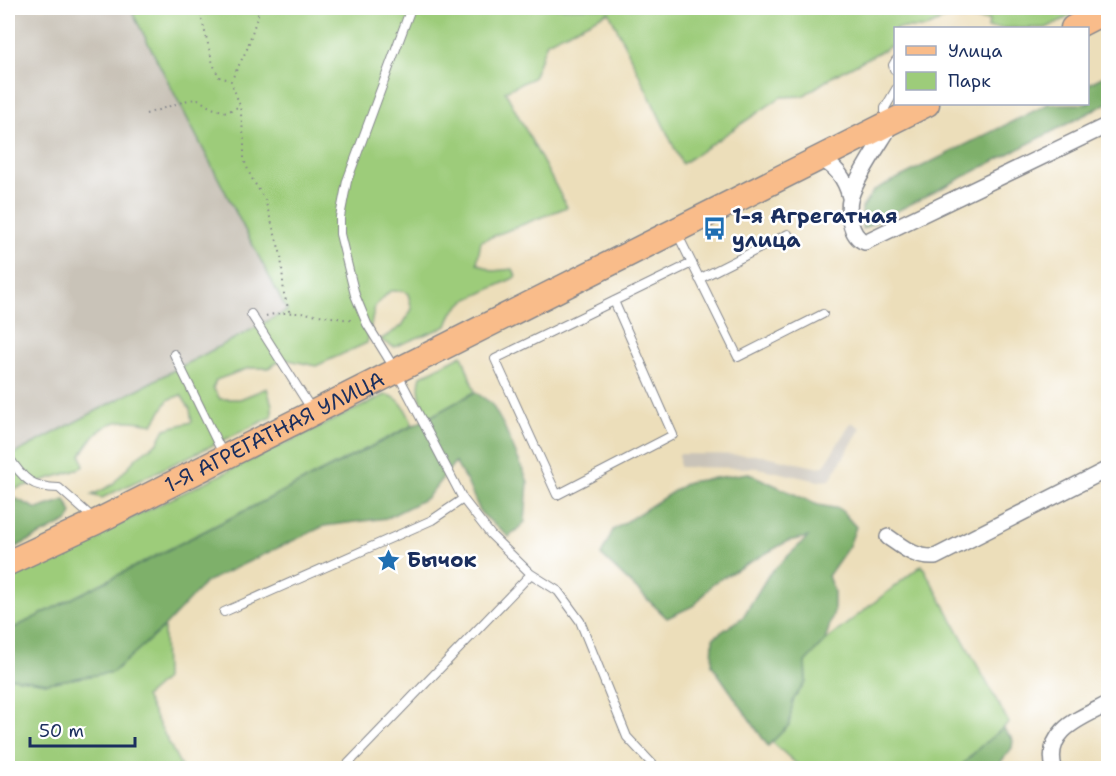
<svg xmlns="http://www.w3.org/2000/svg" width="1116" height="776" viewBox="0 0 1116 776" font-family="'Shantell Sans',sans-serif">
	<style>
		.industrial { fill: #c9c3b8 }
		.green { fill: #9dcc7a; stroke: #5c7e6c; stroke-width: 1.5 }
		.forest { fill: #7eb06a; stroke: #4c7064; stroke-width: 1.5 }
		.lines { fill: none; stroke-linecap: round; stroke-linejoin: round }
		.lane-casing { stroke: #84868c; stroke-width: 10 }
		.street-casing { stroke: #84868c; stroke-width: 18 }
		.primary-casing { stroke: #84868c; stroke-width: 27 }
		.path { stroke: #84868c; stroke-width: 2; stroke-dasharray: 1.5 4.5; stroke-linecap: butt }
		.lane { stroke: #fff; stroke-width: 8 }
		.street { stroke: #fff; stroke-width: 15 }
		.primary { stroke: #f9bc8a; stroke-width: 24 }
		.labels { text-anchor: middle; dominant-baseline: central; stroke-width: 5; stroke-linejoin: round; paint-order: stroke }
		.poi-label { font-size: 21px; font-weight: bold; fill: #1b2f5e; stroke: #fff; text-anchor: start }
		.street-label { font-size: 21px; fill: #1b2f5e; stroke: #fff }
	</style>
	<rect width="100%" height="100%" fill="#fff"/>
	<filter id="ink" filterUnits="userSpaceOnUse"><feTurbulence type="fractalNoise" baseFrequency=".0167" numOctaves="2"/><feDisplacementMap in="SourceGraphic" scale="12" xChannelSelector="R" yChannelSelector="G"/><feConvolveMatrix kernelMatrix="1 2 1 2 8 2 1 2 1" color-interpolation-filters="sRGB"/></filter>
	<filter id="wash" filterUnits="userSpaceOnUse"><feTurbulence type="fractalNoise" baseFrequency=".008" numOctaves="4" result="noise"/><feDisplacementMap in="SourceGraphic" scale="24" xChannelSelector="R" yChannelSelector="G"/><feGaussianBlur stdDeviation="1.35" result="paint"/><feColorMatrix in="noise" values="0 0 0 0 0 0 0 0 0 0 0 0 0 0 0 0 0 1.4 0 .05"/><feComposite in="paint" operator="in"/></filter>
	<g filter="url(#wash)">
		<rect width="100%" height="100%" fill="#ecdeba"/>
		<path class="industrial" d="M8 8H130L287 311 8 457Z
			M851 422 861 428 830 480 818 481 758 468 679 467V454L761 455 815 467 824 466Z"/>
		<path class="green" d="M130 8H875L877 11 884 8H1087L1046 28H988L989 20 946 18 925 28H896L895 44 835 75 803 96 781 97 682 164 609 12 547 42 533 78 505 91 567 207 481 241 477 263 493 271 513 269 516 277 464 301 452 313 447 326 394 347 380 340 402 326 412 309 408 294 404 291H390L375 306 367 343 316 366 284 359 268 368H249L216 380 213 388 220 399H240L267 388 272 405V417L102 498 92 495 112 485 137 457 158 442 165 429 192 422 190 409 181 395 168 400 153 424C114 417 102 421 81 455L84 466 74 471 8 491V457L287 311Z
			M462 355 475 392 428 418C422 405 416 390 421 376Z
			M385 395C402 396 407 413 413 425L8 631V578Z
			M922 565 1009 723 980 747 959 768H801L772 742 789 725 793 700 806 682 805 662 825 641Z
			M164 627 165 679 145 697 182 768H8V736L13 732 8 722V677L47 683 113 672Z"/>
		<path class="forest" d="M1108 74V103L862 229V208L874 190 1048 104H1088V84Z
			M475 392 491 403 504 426 528 482 525 522 509 537 481 513 467 482 455 462 427 498 387 518 324 526 206 582 164 627 113 672 47 683 8 677V631L428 418Z
			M748 473 818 505 840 509 856 527 849 546 828 576 834 592V611L825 641 805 662 806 682 793 700 789 725 768 746 712 665 713 638 743 617 769 574 808 537 788 541 713 583 695 605 667 618 601 555 613 530 688 482Z
			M8 495 37 509 65 500 72 513 68 521 8 551Z
			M1003 728 1013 740 1012 748 996 768H959L980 747Z"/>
	</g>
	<g filter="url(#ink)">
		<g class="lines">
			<defs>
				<path id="lane" d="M411 8 347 181 340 217V234L355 295 367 324 396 371 463 499 491 535 531 574 558 591 580 621 627 737 656 768
					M894 69 893 65 896 60
					M885 121V108L896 89
					M677 233 738 357 823 314
					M699 279 788 234
					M614 301 673 435 557 495 495 359 692 263
					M251 314 312 410
					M174 354 224 456
					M8 456C23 479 32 488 59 488L93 518
					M224 612 432 520 463 499
					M344 768 531 574"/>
				<path id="street" d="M885 125 886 133C876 149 856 179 851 196 847 210 849 236 865 242L1108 125
					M818 158C836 166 845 178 850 197
					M888 537C904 548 915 558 935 557L1108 469
					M1054 768C1044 730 1081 718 1108 704"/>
				<g id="primary">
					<path d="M1073 28 1108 10"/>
					<path id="s1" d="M8 563 96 522 927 104"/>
				</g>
			</defs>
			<use href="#lane" class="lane-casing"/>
			<use href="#street" class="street-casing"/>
			<use href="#primary" class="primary-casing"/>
			<path class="path" d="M199 8 213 64 219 77 230 80
				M260 8 247 49 231 81 240 106 244 140V160L251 177 265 200 281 255 284 294 290 314
				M146 114 188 100 198 99 211 108 227 112 240 106
				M266 316C290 308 331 317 355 321"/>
			<use href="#lane" class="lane"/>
			<use href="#street" class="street"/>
			<use href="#primary" class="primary"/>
		</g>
	</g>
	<defs>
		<symbol id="bus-bare" viewBox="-9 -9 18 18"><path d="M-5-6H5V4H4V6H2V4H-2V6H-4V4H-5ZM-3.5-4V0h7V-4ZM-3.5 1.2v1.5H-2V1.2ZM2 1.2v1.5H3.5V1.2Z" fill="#1f6fb2" stroke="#fff" stroke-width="2.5" paint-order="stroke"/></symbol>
		<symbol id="sight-bare" viewBox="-9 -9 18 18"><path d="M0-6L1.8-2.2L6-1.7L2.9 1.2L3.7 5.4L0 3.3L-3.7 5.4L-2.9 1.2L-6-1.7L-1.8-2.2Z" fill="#1f6fb2" stroke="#fff" stroke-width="2.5" paint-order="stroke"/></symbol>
	</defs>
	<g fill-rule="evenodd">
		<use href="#bus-bare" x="698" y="212" width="33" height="33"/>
		<use href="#sight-bare" x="372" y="544" width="33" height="33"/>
	</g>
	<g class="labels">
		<g class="poi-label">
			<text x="732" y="216">1-я Агрегатная<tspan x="732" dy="24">улица</tspan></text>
			<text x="407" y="560">Бычок</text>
		</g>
		<g class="street-label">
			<text stroke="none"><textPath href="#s1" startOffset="297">1-Я АГРЕГАТНАЯ УЛИЦА</textPath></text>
		</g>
	</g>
	<rect width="1116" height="776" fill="none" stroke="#fff" stroke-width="30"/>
	<rect x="894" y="27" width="195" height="78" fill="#ffffff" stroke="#a4acbf" stroke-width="1.5"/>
	<rect x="906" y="46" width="30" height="9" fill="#f9bc8a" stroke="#a4acbf" stroke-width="1.5"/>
	<text x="948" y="57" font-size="18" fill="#1b2f5e">Улица</text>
	<rect x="906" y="72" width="30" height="18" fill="#9dcc7a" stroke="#a4acbf" stroke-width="1.5"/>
	<text x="948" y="87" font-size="18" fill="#1b2f5e">Парк</text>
	<path d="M30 737v9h105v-9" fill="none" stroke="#1b2f5e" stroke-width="3"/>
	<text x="39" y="737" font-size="18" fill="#1b2f5e" stroke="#ffffff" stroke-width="4.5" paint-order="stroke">50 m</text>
</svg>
